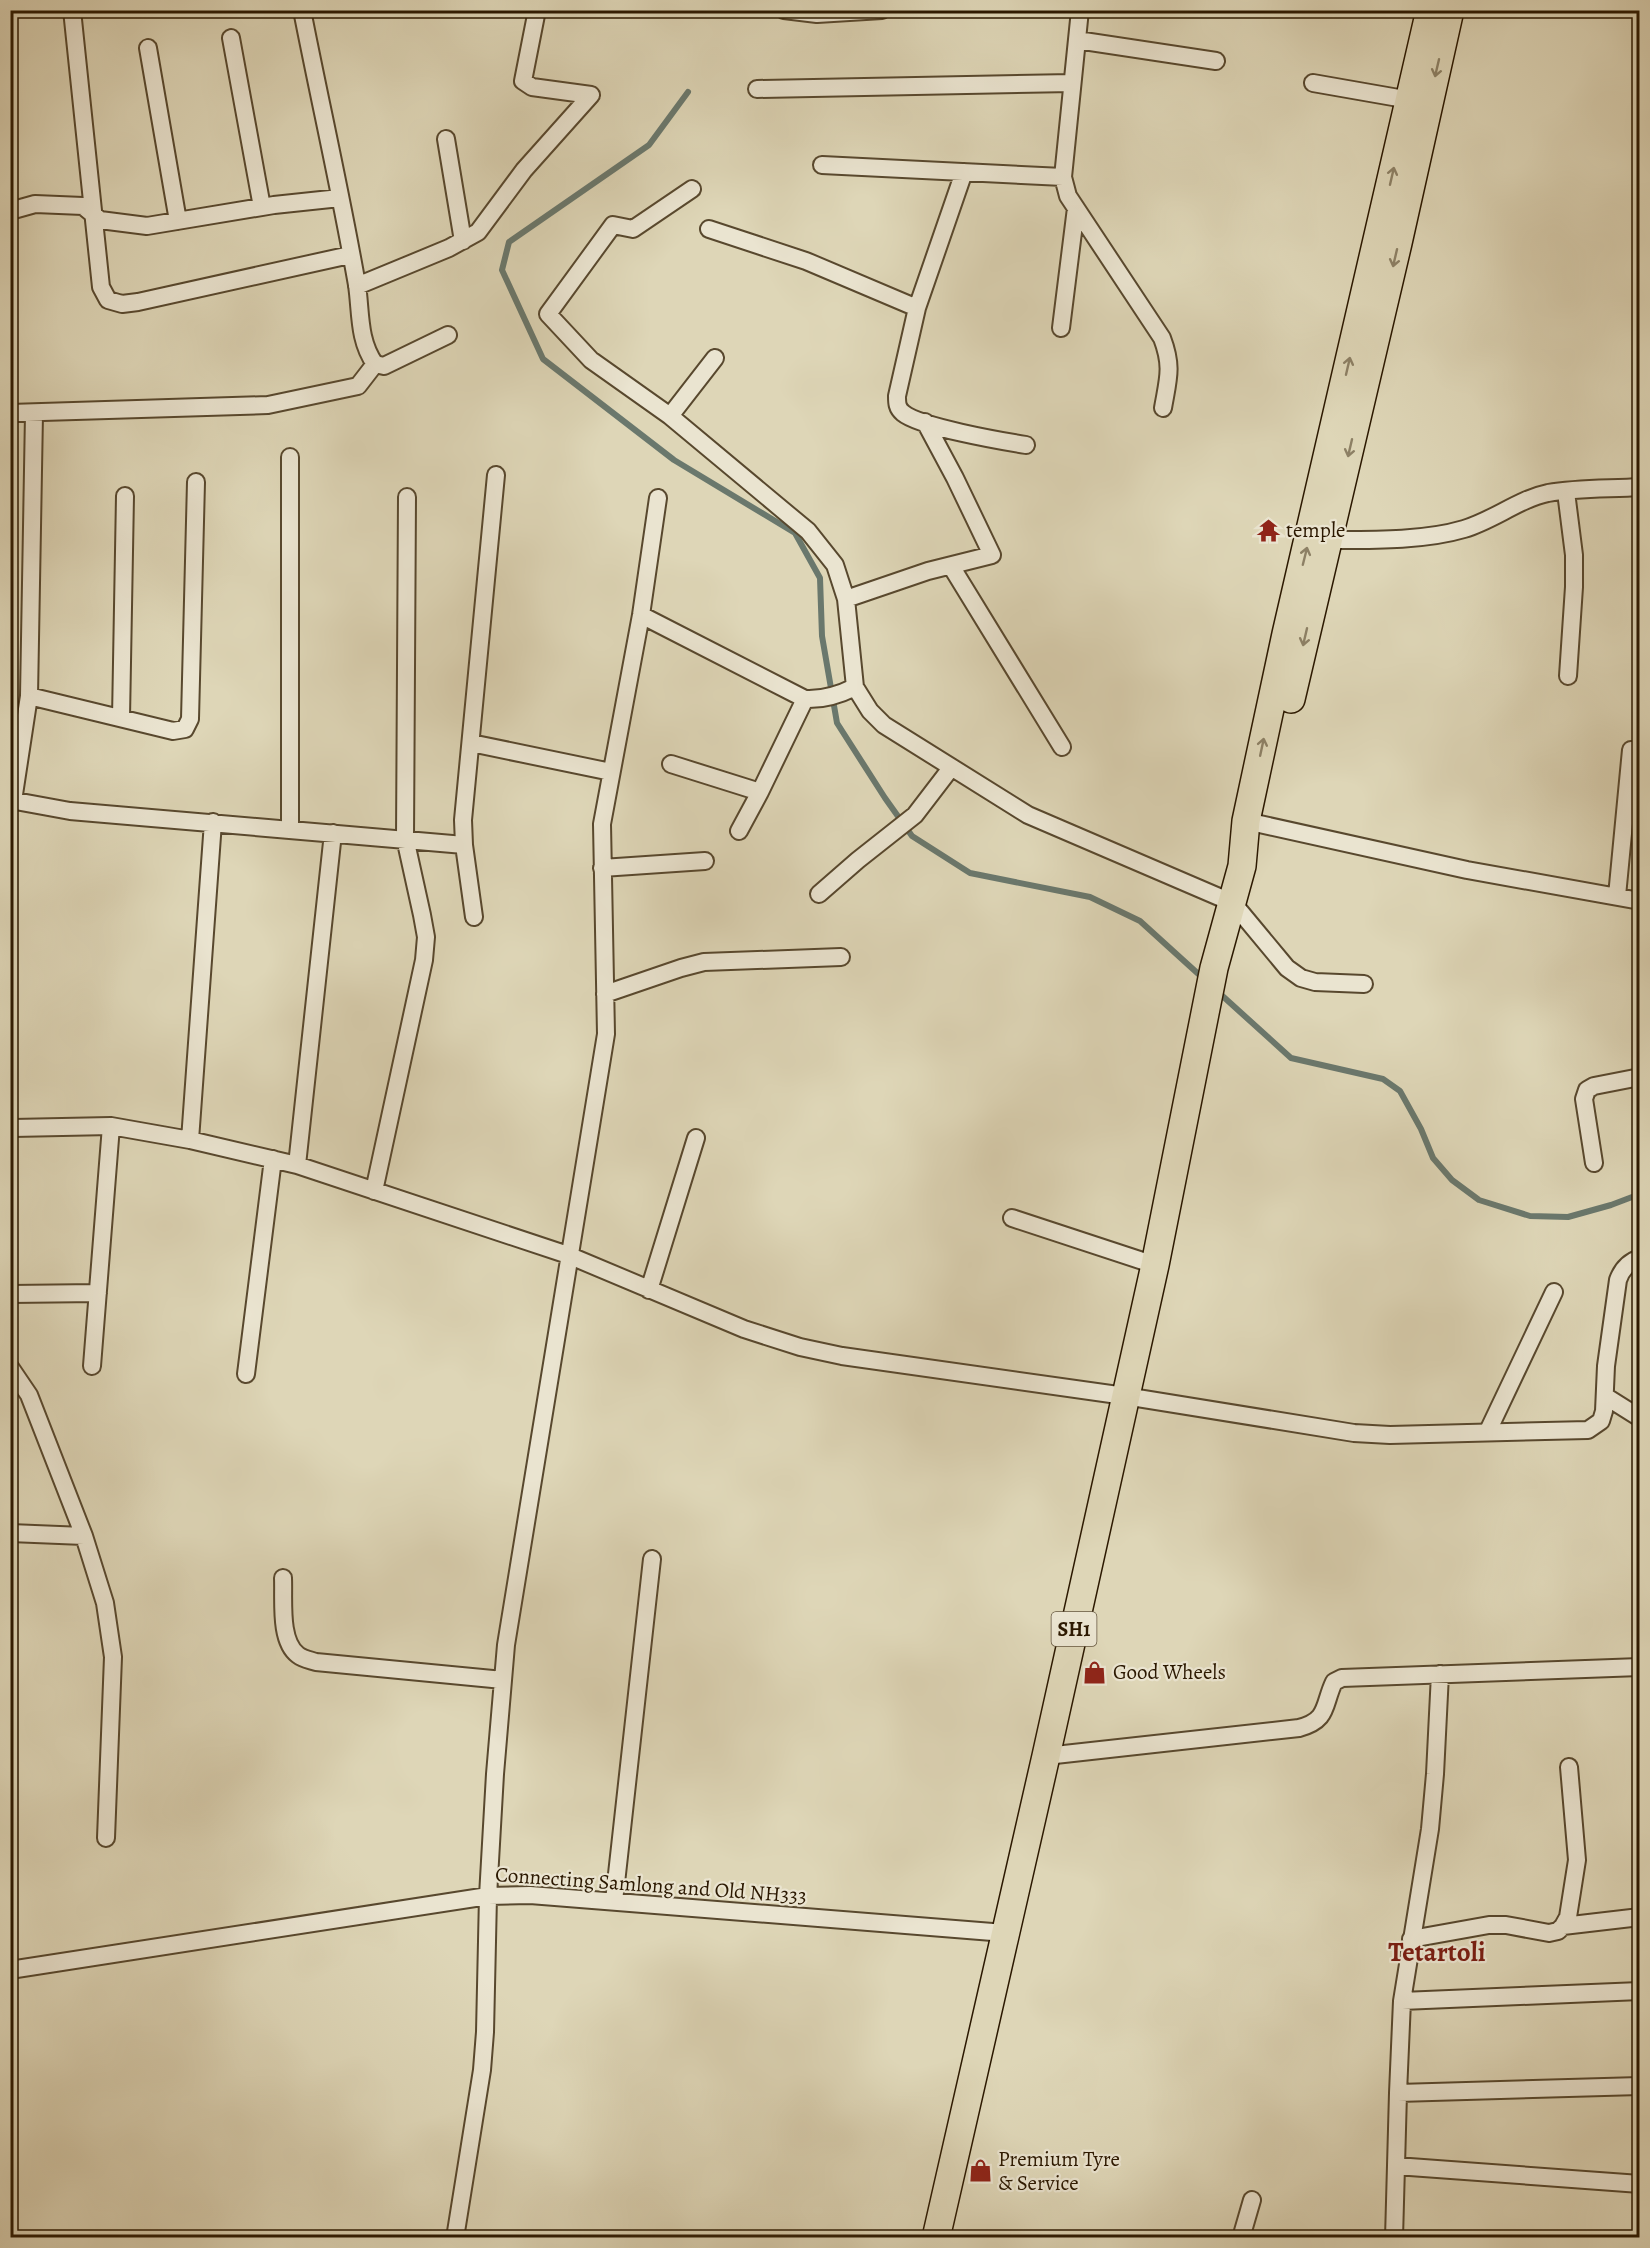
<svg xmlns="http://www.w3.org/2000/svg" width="1650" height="2248" viewBox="0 0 1650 2248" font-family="Alegreya,serif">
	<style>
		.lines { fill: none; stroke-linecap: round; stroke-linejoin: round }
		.stream { stroke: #6a786d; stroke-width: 6 }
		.street-casing { stroke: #58482e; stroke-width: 20 }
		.primary-casing { stroke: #2b1800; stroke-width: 30 }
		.street { stroke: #eae4d0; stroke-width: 16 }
		.primary { stroke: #ded6b7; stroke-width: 27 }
		.oneway { stroke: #8d8065 }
		.labels { text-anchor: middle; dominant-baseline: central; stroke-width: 4.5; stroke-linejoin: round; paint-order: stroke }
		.shield { fill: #eae4d0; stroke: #64553e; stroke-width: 1.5 }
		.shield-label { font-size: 20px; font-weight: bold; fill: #2b1800 }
		.poi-label { font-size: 21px; fill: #2b1800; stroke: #eae4d0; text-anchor: start }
		.street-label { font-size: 21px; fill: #2b1800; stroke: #eae4d0 }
		.district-label { font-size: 27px; font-weight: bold; fill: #7a1f14; stroke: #eae4d0 }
	</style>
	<rect width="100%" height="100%" fill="#ded6b7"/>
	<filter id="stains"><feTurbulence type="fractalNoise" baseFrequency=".00333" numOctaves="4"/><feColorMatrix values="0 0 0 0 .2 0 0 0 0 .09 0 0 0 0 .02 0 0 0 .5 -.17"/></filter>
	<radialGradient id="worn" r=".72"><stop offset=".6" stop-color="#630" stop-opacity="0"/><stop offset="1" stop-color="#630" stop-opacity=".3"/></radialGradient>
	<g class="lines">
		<path class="stream" d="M688 92 649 145 509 242 502 270 543 359 674 460 795 533 820 578 822 636 837 723 885 798 912 836 970 873 1090 897 1140 921 1205 980
			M1217 991 1291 1058 1383 1079 1400 1091 1421 1129 1433 1158 1452 1180 1479 1200 1530 1216 1568 1217 1611 1205 1640 1194"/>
		<defs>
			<path id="street" d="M72 10 101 287 108 300 122 304 138 302 350 255
				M302 10C320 102 341 193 357 285 361 312 358 340 375 364L384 366 448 335
				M537 10 523 81 532 87 591 95
				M784 10 817 14 882 10
				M1080 10 1063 177 1068 196 1162 338C1173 367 1168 379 1163 408
				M231 38 262 207
				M1077 40 1216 61
				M148 48 178 221
				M1313 83 1410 100
				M757 89 1072 83
				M446 139 463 241
				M822 165 1063 177
				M964 172 917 308 897 396C897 403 897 408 903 413 920 427 1001 441 1026 445
				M692 189 633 229 613 225 548 314 591 360 670 416 808 531 835 565 846 599 855 687 870 711 884 725 1028 815 1233 903 1287 968 1301 978 1315 982 1364 984
				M10 211 35 204 83 206 100 220 147 226 274 205 340 198
				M709 229 806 261 917 308
				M357 286 449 248 478 232 524 170 591 95
				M1061 328 1076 208
				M10 413 268 405 358 386 375 364
				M670 416 715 358
				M290 457V830
				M1566 492 1574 555V587L1568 676
				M1328 540C1371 540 1424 541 1464 529 1494 520 1519 499 1548 493 1578 488 1610 489 1640 487
				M951 566 1062 747
				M846 599 928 571 992 555 955 478 925 422
				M641 615 805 699C823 700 839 695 855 687
				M29 696 173 731 185 729 190 719 196 482
				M121 718 125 496
				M471 743 611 772
				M671 764 760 792
				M10 800 70 811 464 845
				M13 801 29 696 34 414
				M1246 821 1467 870 1640 901
				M739 831 760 792 805 699
				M602 868 705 861
				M819 894 858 860 915 815 951 768
				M1617 896 1631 750
				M474 917 464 845 463 820 496 475
				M605 994 681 968 704 962 841 957
				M13 1128 111 1126 190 1140 297 1165 568 1255 744 1329 800 1347 842 1356 1125 1396 1354 1433 1390 1435 1588 1430 1601 1421 1604 1411 1606 1366 1618 1280C1622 1269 1628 1262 1640 1258
				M190 1140 213 822
				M1594 1163 1584 1099 1587 1090 1594 1086 1640 1077
				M297 1165 333 833
				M374 1191 424 960 426 937 422 915 405 838 407 497
				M1012 1218 1155 1265
				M649 1290 696 1138
				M10 1294 98 1293
				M92 1366 111 1126
				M10 1367 29 1395 84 1536 105 1603 113 1657 106 1838
				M246 1374 273 1159
				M1605 1396 1640 1418
				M1488 1431 1554 1292
				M10 1533 84 1536
				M283 1578C284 1600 279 1641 298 1655 303 1659 310 1660 316 1662L503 1680
				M1046 1756 1299 1728C1329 1720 1323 1705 1334 1682L1342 1678 1640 1667
				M614 1901 652 1559
				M1563 1926 1640 1917
				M1411 1939 1489 1925H1506L1549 1933 1558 1931 1563 1926 1568 1917 1577 1860 1569 1767
				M10 1970 488 1896 530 1895 1005 1933
				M1402 2001 1640 1991
				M1398 2093 1640 2086
				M1396 2166 1640 2184
				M455 2238 482 2070 485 2032 488 1896 495 1774 506 1645 606 1034 602 824 641 615 658 498
				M1241 2238 1252 2200
				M1394 2238 1398 2093 1402 2001 1430 1829 1435 1774 1440 1674"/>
			<path id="primary" d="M1291 699 1398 243 1450 10
				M936 2238 1046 1756 1155 1265 1214 968 1242 866 1246 821 1286 634 1430 10"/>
		</defs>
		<use href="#street" class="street-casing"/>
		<use href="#primary" class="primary-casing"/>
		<use href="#street" class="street"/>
		<use href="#primary" class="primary"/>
	</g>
	<defs><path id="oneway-shaft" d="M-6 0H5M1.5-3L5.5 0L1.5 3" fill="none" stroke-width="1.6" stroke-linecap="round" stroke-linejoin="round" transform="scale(1.5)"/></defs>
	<g class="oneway">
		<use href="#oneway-shaft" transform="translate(1437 68) rotate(103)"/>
		<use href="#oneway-shaft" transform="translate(1392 176) rotate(-77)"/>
		<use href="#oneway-shaft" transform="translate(1395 258) rotate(103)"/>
		<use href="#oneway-shaft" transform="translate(1348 366) rotate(-77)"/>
		<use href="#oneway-shaft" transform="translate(1350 448) rotate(103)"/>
		<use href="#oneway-shaft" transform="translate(1305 556) rotate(-76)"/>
		<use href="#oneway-shaft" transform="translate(1305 637) rotate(103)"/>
		<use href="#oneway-shaft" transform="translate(1262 747) rotate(-78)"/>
	</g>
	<defs>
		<symbol id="temple-bare" viewBox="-9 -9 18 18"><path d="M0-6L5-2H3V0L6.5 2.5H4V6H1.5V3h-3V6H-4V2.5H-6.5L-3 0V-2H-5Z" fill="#8f2418" stroke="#eae4d0" stroke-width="2.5" paint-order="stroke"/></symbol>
		<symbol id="shop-bare" viewBox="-9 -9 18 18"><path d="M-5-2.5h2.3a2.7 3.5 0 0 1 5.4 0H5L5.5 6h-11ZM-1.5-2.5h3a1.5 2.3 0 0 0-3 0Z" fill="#8f2418" stroke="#eae4d0" stroke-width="2.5" paint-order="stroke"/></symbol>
	</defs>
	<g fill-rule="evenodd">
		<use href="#temple-bare" x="1252" y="514" width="33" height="33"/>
		<use href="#shop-bare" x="1078" y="1656" width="33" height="33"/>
		<use href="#shop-bare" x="964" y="2154" width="33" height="33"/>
	</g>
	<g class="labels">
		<rect class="shield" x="1051.5" y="1612" width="45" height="34" rx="4.5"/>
		<g class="shield-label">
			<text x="1074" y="1629">SH1</text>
		</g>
		<g class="poi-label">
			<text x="1286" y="530">temple</text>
			<text x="1113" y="1672">Good Wheels</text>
			<text x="998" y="2159">Premium Tyre<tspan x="998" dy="24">&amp; Service</tspan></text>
		</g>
		<g class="street-label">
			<text transform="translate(651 1885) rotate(4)">Connecting Samlong and Old NH333</text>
		</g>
		<g class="district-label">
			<text x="1437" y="1952">Tetartoli</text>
		</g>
	</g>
	<rect width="1650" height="2248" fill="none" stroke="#ded6b7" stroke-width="36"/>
	<rect x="12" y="12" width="1626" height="2224" fill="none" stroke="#2b1800" stroke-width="3"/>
	<rect x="18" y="18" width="1614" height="2212" fill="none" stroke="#2b1800" stroke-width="1.5"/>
	<rect width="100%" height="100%" filter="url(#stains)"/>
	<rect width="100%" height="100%" fill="url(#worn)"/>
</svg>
